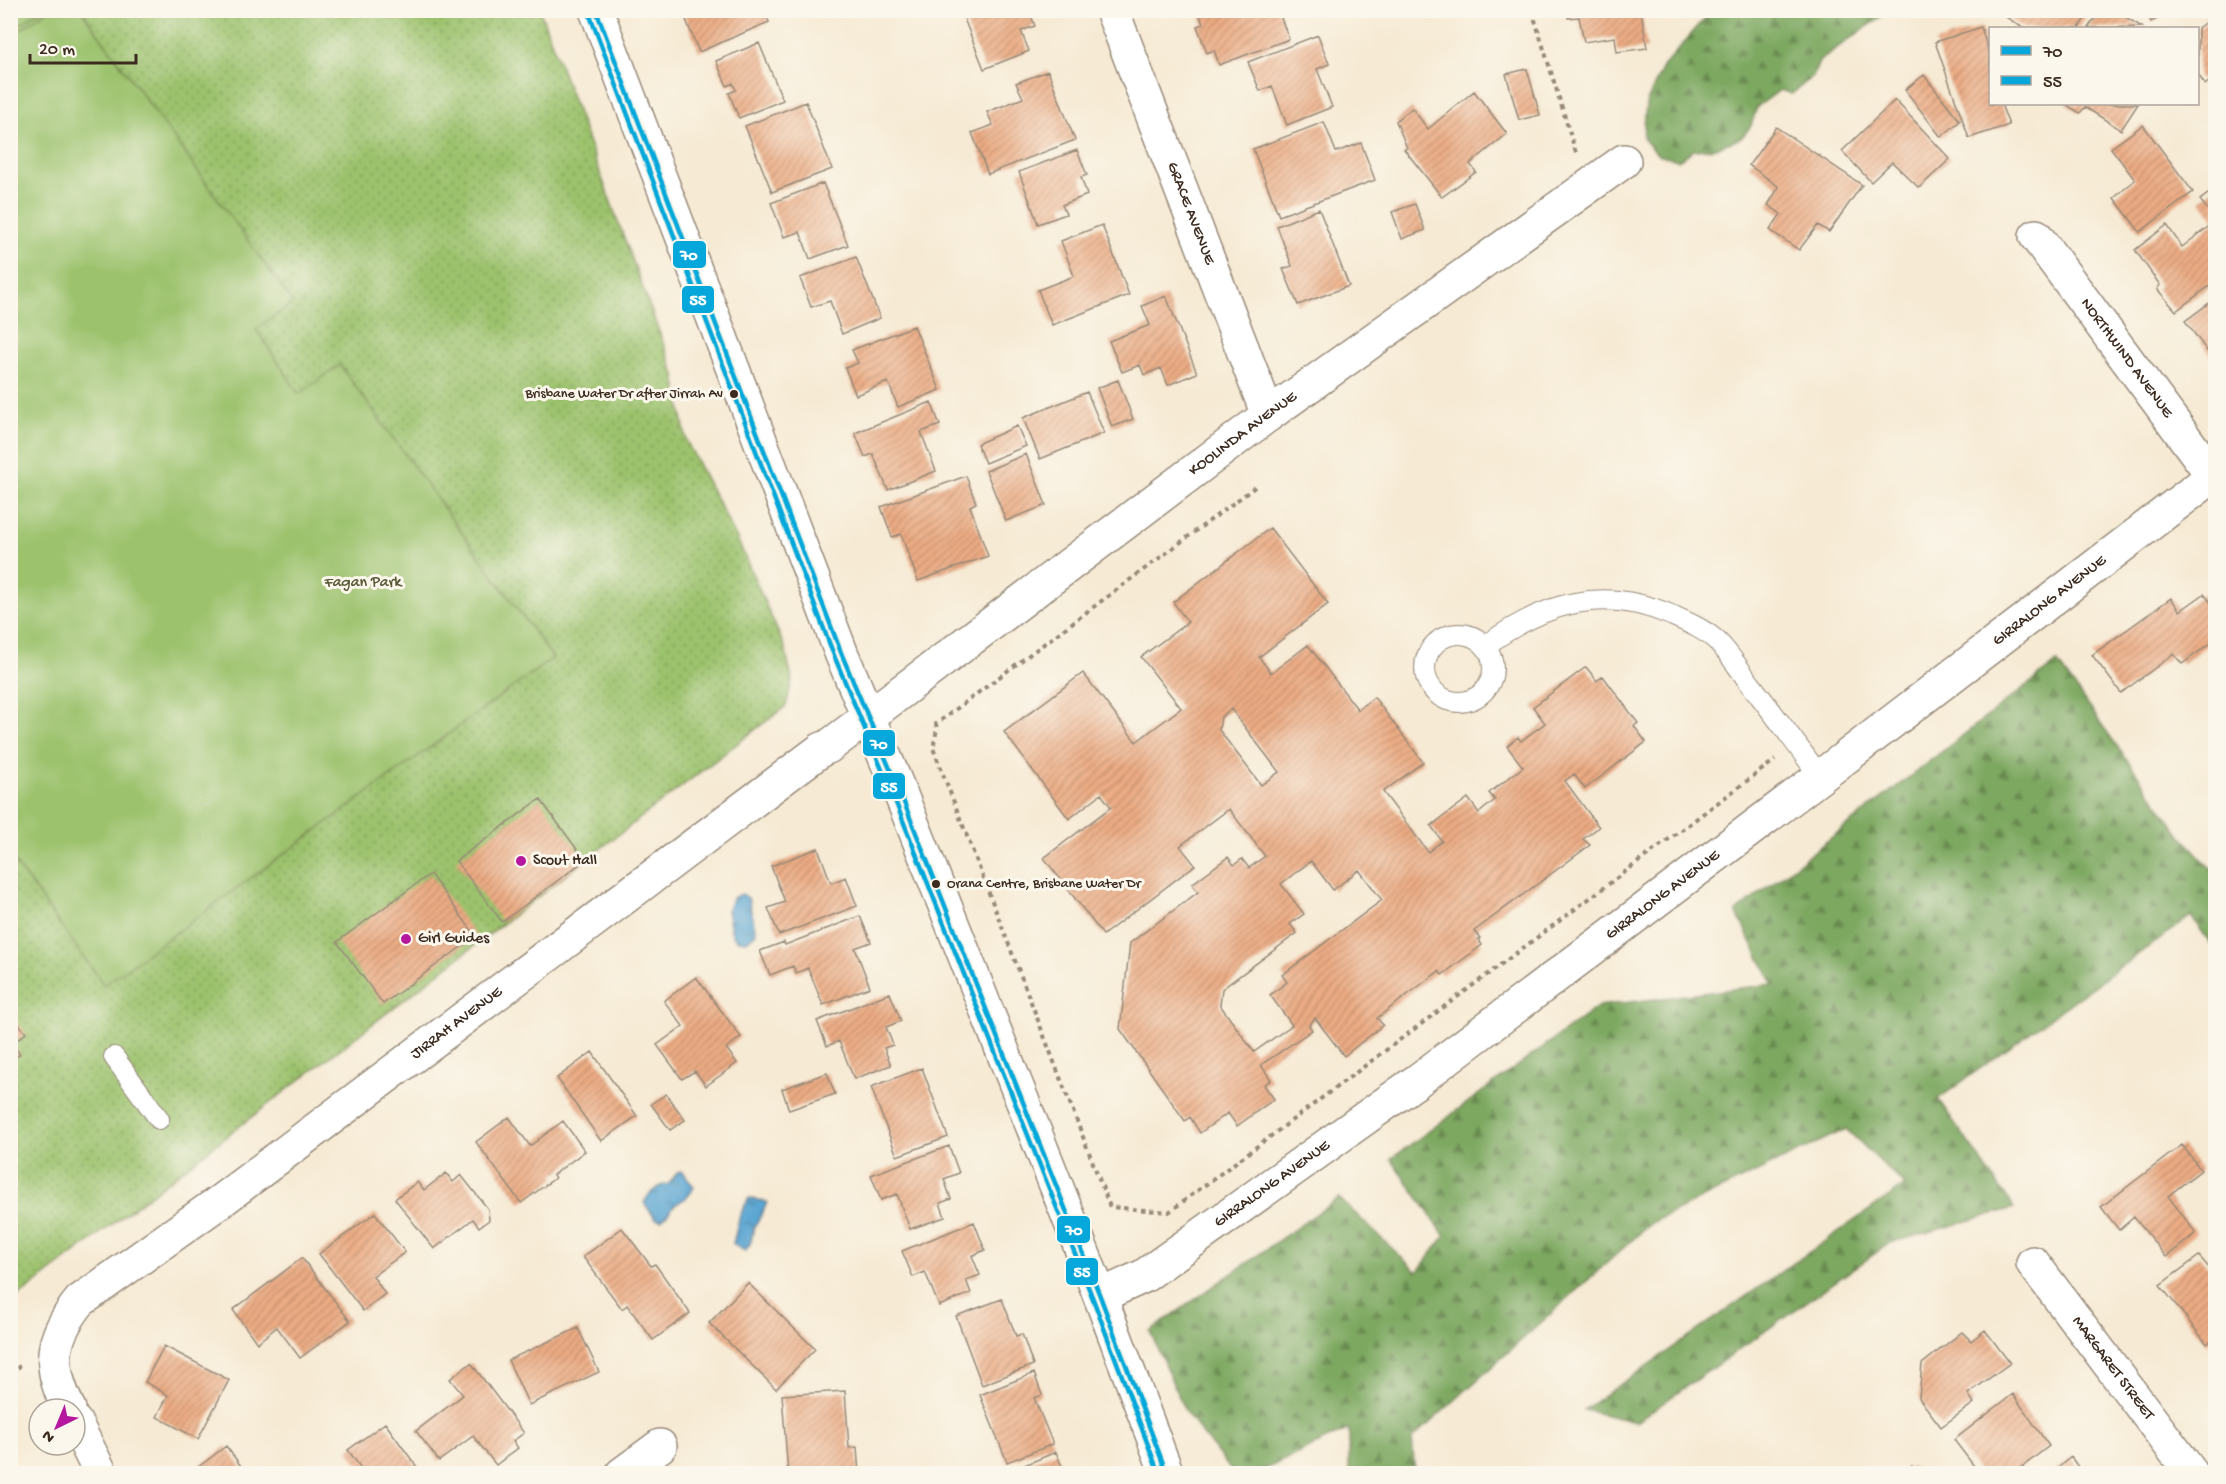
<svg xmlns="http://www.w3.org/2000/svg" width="2226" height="1484" viewBox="0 0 2226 1484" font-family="'Gochi Hand',sans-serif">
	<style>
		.green { fill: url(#green-dots); stroke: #6c7646; stroke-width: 1.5 }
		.forest { fill: url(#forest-firs); stroke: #5c693f; stroke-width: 1.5 }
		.pitch { fill: #9cc26d; stroke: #6c7646; stroke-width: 1.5 }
		.water { fill: url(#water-ripples); stroke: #4a6878; stroke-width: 1.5 }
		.building { fill: url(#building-hatch); fill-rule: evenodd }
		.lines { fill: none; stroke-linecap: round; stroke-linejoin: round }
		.lane-casing { stroke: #988a79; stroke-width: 22 }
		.street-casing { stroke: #988a79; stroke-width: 36 }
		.secondary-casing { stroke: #988a79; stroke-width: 36 }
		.path { stroke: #988a79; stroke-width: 4; stroke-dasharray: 4.5 4.5; stroke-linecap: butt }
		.lane { stroke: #fff; stroke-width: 20 }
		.street { stroke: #fff; stroke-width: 33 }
		.secondary { stroke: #fff; stroke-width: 33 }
		.bus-1-casing { stroke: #fbf7ec; stroke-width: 9 }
		.bus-2-casing { stroke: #fbf7ec; stroke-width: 9 }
		.bus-1 { stroke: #06a7da; stroke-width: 4.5 }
		.bus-2 { stroke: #06a7da; stroke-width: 4.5 }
		.bus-dot { fill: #3b2a1e; stroke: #fbf7ec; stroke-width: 2 }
		.poi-dot { fill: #b5179e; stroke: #fbf7ec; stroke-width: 2 }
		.labels { text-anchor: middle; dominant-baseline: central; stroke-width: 6; stroke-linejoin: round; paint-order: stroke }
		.bus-label { font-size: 14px; fill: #3b2a1e; stroke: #fbf7ec; text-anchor: end }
		.street-label { font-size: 16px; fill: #3b2a1e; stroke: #fbf7ec }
		.park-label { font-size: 16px; fill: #585836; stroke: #fbf7ec }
		.poi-label { font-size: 16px; fill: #3b2a1e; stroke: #fbf7ec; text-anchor: start }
		.line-badge { stroke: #fbf7ec; stroke-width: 2 }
		.badge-label { font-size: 16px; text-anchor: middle; font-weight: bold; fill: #fff }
	</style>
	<defs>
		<pattern id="green-dots" width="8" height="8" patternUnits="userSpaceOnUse" patternTransform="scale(1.5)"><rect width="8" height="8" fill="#9cc26d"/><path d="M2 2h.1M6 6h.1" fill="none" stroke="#809e59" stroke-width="1.8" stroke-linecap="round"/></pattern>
		<pattern id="forest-firs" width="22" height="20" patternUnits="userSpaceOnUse" patternTransform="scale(1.5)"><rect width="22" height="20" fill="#7da860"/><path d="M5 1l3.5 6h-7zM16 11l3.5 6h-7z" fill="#68894f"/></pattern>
		<pattern id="water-ripples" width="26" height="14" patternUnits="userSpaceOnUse" patternTransform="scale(1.5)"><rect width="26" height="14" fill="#5aa5d2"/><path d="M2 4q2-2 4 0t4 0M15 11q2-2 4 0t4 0" fill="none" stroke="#4c87aa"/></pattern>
		<pattern id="building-hatch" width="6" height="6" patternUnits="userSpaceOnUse" patternTransform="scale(1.5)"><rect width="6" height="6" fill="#ecac84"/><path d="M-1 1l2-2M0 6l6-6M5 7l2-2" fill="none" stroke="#c08c6b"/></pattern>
	</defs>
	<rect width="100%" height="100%" fill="#fbf7ec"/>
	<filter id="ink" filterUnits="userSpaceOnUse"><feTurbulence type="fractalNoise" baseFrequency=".0167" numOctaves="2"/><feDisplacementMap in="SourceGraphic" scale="12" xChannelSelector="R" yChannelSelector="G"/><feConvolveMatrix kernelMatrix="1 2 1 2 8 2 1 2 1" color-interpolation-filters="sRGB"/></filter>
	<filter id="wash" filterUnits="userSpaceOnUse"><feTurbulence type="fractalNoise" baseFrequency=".008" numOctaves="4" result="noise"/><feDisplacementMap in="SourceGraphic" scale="24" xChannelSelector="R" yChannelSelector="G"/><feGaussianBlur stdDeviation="1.35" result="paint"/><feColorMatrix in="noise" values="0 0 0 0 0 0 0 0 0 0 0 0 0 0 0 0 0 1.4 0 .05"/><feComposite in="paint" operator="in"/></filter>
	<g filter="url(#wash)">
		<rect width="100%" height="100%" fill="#f6ead4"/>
		<path class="green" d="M11 11H540L675 375 686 440 739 543 785 648 792 680 786 706 11 1302Z"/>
		<path class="forest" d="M1712 10H1889V11L1820 60 1813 76 1792 94 1780 90 1757 107 1751 126 1741 138 1715 148 1694 150 1678 160 1658 155 1643 138 1646 104 1663 67Z
			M2057 662 2182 837 2215 873V950L2191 916 1938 1099 2014 1208 1890 1243 1636 1422 1584 1410 1905 1185 1846 1129 1651 1223 1412 1439 1415 1473H1349V1429L1257 1473H1233L1185 1411 1150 1331 1339 1198 1417 1272 1445 1236 1391 1159 1599 1006 1773 984 1736 912Z"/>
		<path class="pitch" d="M11 10H39V11L11 31Z
			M47 11H82L293 303 256 329 299 394 340 365 553 658 104 985 11 857 10 37Z"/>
		<path class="water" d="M742 894 748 898 756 933 747 941 737 940 732 934 727 910 734 897Z
			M680 1171 684 1173 694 1187C687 1202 681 1198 672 1208 668 1213 666 1217 661 1220L655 1218 644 1203C649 1193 658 1185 669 1184L676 1174Z
			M749 1198 767 1202C764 1211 760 1216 756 1224 750 1234 755 1240 745 1251L733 1244 740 1215Z"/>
		<g id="blocks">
			<path class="building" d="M682 10H764L769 22 699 52Z
				M978 10H1029L1035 26 1021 31 1029 51 984 69 963 16Z
				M1198 10H1242L1244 16 1259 10H1278L1289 39 1219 65 1214 50 1207 53 1197 26 1203 24Z
				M1566 10H1641L1647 48 1617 52 1615 37 1584 42 1579 17 1568 18Z
				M1995 10H2090L2079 28H2023Z
				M2100 10H2114L2142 27 2088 28Z
				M2146 10H2177L2151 22Z
				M2216 14V76L2205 85 2198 74V28Z
				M1981 27 1990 56V104H2001L2009 125 1969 138 1935 42Z
				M1318 35 1329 64 1317 69 1332 107 1287 125 1272 86 1260 91 1248 62Z
				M759 43 783 100 739 118 729 93 736 90 733 83 727 86 716 61Z
				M1527 69 1540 115 1519 120 1506 74Z
				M1048 71 1075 140 988 174 972 133 993 125 987 112 1023 98 1016 83Z
				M1924 75 1960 121 1941 137 1905 90Z
				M1474 91 1507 134 1470 164 1476 172 1442 197 1404 149 1407 148 1396 121 1412 108 1428 129Z
				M1895 100 1950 159 1919 188 1892 162 1871 182 1842 151Z
				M806 102 832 169 772 192 745 126Z
				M2065 104H2138L2121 130 2085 107 2080 113Z
				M1324 122 1336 152 1361 143 1375 180 1279 216 1253 149Z
				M2143 125 2193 192 2140 232 2114 198 2135 180 2111 148Z
				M1776 127 1862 185 1829 232 1818 225 1799 250 1770 230 1781 214 1768 205 1779 187 1749 165Z
				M1077 150 1087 175 1081 177 1087 195 1062 205 1066 214 1038 224 1019 172Z
				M823 183 848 245 810 259 800 232 784 237 771 203Z
				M2216 188V220L2200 200Z
				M1415 204 1425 230 1402 239 1392 212Z
				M1319 209 1349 286 1298 305 1283 269 1292 266 1277 226Z
				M2216 221V281L2176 311 2157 289 2160 285 2135 250 2167 225 2182 247Z
				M1102 225 1129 295 1052 325 1038 290 1074 276 1061 241Z
				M856 257 880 318 842 334 830 301 811 307 800 278Z
				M1166 296 1197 373 1168 385 1161 368 1144 375 1140 365 1122 372 1109 341 1150 325 1142 306Z
				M2216 298V351L2210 355 2185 321Z
				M914 326 940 390 898 407 888 382 856 395 845 368 858 363 852 350Z
				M1118 380 1133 419 1112 427 1097 388Z
				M1087 392 1104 433 1040 459 1023 418Z
				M931 402 940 425 921 432 936 471 888 490 873 454 865 457 855 433Z
				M1017 426 1026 446 985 463 977 444Z
				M1026 454 1046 505 1006 521 986 471Z
				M966 476 976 503 970 506 988 556 918 581 901 534 892 537 881 507Z
				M1270 528 1328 604 1259 657 1271 673 1308 645 1358 710 1374 697 1423 762 1383 792 1428 852 1442 841 1431 826 1468 798 1479 813 1495 800 1489 793 1523 767 1507 746 1518 737 1521 741 1545 723 1533 707 1586 667 1597 681 1603 676 1638 723 1634 726 1646 742 1585 789 1574 774 1565 781 1599 827 1583 839 1590 845 1474 931 1480 938 1478 939 1482 945 1442 975 1439 971 1377 1018 1383 1025 1344 1056 1315 1018 1309 1025 1312 1030 1261 1065 1271 1080 1264 1085 1274 1099 1237 1126 1228 1113 1200 1133 1190 1117 1185 1121 1120 1029 1130 943 1198 892 1192 884 1228 857 1234 865 1242 859 1249 868 1265 856 1229 809 1180 846 1195 865 1103 935 1044 858 1111 807 1101 794 1069 819 1004 732 1083 673 1136 742 1181 708 1141 657 1188 622 1173 602ZM1231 709 1279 772 1261 785 1219 730 1221 717ZM1311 861 1333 890 1359 870 1382 900 1282 975 1287 982 1270 995 1292 1025 1254 1052 1220 1005 1222 989 1297 933 1290 924 1304 914 1281 884Z
				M2204 594 2216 609V639L2182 664 2174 654 2121 693 2092 655 2171 598 2180 611Z
				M540 799 585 860 502 922 456 861Z
				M818 848 831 883 846 877 857 906 779 935 768 908 785 902 771 866Z
				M430 874 476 936 383 1004 337 942Z
				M860 916 871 942 855 948 870 987 823 1005 808 968 796 973 793 966 770 975 760 951 784 942 785 945Z
				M696 977 741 1037 726 1048 737 1063 706 1086 695 1071 682 1079 657 1045 683 1026 664 1001Z
				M890 993 901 1021 886 1027 893 1045 884 1048 891 1065 854 1079 839 1041 827 1046 817 1021Z
				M10 1014 26 1033 12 1044 20 1054 10 1061Z
				M592 1052 637 1116 601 1141 557 1078Z
				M922 1068 948 1137 897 1156 871 1087Z
				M827 1073 835 1094 789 1110 782 1089Z
				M666 1094 685 1120 670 1130 651 1104Z
				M509 1117 530 1146 563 1121 585 1151 553 1175 555 1178 521 1203 476 1142Z
				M2182 1145 2201 1170 2168 1196 2196 1233 2166 1257 2134 1217 2119 1230 2101 1207Z
				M949 1146 959 1173 944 1179 951 1199 940 1203 945 1217 910 1229 897 1194 881 1200 871 1175Z
				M446 1173 453 1182 461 1175 488 1209 489 1220 479 1227 473 1219 434 1249 395 1199 417 1182 424 1190Z
				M375 1213 405 1252 373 1276 385 1294 363 1311 319 1254Z
				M974 1222 985 1250 972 1256 980 1275 966 1280 971 1293 939 1306 925 1272 913 1277 902 1251Z
				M622 1228 651 1266 655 1264 690 1313 653 1340 627 1305 622 1309 583 1257Z
				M2199 1256 2216 1276V1337L2207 1344 2160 1285Z
				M302 1258 350 1321 300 1358 277 1327 257 1343 233 1310Z
				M748 1283 815 1349 776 1389 709 1323Z
				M1002 1299 1016 1336 1022 1334 1033 1365 982 1385 956 1316Z
				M578 1328 599 1372 529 1405 508 1360Z
				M1985 1330 2010 1363 1968 1394 1974 1403 1941 1427 1919 1398 1922 1364 1962 1332 1971 1341Z
				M164 1346 229 1380 198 1439 157 1417 168 1395 145 1382Z
				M471 1363 524 1433 513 1441 518 1448 496 1465 473 1436 439 1461 416 1431 463 1395 450 1379Z
				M1034 1373 1042 1395 1034 1398 1053 1444 1007 1462 980 1395Z
				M845 1391 849 1448 857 1447 859 1474H788L782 1395Z
				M2013 1394 2049 1446 2013 1474H1980L1954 1440Z
				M385 1423 422 1474H365L348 1450Z
				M226 1446 247 1474H189Z
				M1056 1452 1065 1474H1005V1473Z
				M2071 1457 2083 1474H2050Z
				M1912 1466 1917 1474H1900Z"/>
		</g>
	</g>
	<g filter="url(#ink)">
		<use href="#blocks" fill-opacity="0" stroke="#988a79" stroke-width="1.5"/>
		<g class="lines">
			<defs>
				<path id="lane" d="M1425 668a34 34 0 1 1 68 0a34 34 0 1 1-68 0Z
					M1485 646C1544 603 1602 585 1671 615 1687 622 1706 630 1718 642 1730 654 1739 669 1749 682 1773 713 1797 744 1820 777
					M114 1057 159 1119"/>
				<g id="street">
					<path id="s1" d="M1112 10 1268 415"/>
					<path id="s2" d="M2036 236 2216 480"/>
					<path id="s3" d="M2033 1263 2192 1474"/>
					<path id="s4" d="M1100 1296 1144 1276 1417 1081 1820 777 2213 476"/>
					<path id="s5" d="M69 1409C47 1366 50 1338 80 1301L222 1200 822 749 828 747 1268 415 1624 161"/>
					<path d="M75 1422 101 1474"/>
					<path d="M622 1474 660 1446"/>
				</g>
				<path id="secondary" d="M596 10 842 655 901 795 1100 1296 1167 1474"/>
			</defs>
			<use href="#lane" class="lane-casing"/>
			<use href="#street" class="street-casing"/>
			<use href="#secondary" class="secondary-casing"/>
			<path class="path" d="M1536 10 1535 20 1576 153
				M1255 487 936 724 937 729 933 748 1110 1207 1169 1212 1775 760
				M10 1373 20 1366"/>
			<use href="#lane" class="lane"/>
			<use href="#street" class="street"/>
			<use href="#secondary" class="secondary"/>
			<defs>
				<path id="bus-1" d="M596 10 842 655 901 795 1100 1296 1167 1474"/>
				<path id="bus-2" d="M589 13 835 658 894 798 1093 1299 1159 1474"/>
			</defs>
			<use href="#bus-1" class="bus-1-casing"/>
			<use href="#bus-2" class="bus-2-casing"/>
			<use href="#bus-1" class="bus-1"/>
			<use href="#bus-2" class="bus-2"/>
		</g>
	</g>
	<g class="bus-dot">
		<circle cx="734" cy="394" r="5"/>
		<circle cx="936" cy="884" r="5"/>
	</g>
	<g class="poi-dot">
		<circle cx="521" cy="861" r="6"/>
		<circle cx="406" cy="939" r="6"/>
	</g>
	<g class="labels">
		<g class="bus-label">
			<text x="723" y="394">Brisbane Water Dr after Jirrah Av</text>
			<text x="947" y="884" text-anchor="start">Orana Centre, Brisbane Water Dr</text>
		</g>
		<g class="street-label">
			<text stroke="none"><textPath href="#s1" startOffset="218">GRACE AVENUE</textPath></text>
			<text stroke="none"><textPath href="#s2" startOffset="152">NORTHWIND AVENUE</textPath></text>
			<text stroke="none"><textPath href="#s5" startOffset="1568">KOOLINDA AVENUE</textPath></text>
			<text stroke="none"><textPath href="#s4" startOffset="1178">GIRRALONG AVENUE</textPath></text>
			<text stroke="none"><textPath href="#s4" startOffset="692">GIRRALONG AVENUE</textPath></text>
			<text stroke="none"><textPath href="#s5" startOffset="585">JIRRAH AVENUE</textPath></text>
			<text stroke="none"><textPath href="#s4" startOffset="206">GIRRALONG AVENUE</textPath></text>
			<text stroke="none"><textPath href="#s3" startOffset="132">MARGARET STREET</textPath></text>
		</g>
		<g class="park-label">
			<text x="363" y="583">Fagan Park</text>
		</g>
		<g class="poi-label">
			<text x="533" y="861">Scout Hall</text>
			<text x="418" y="939">Girl Guides</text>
		</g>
	</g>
	<g class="line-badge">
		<rect x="672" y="240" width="35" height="29" rx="6" fill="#06a7da"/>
		<rect x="681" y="285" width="34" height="29" rx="6" fill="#06a7da"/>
		<rect x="862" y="729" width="34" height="28" rx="6" fill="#06a7da"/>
		<rect x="872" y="772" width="34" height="28" rx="6" fill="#06a7da"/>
		<rect x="1056" y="1215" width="35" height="29" rx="6" fill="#06a7da"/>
		<rect x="1065" y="1257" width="34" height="29" rx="6" fill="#06a7da"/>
	</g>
	<g class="badge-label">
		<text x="689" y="260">70</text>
		<text x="698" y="305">55</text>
		<text x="879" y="749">70</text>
		<text x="889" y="792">55</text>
		<text x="1074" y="1235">70</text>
		<text x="1082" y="1277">55</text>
	</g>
	<rect width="2226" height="1484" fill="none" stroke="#fbf7ec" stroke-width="36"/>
	<rect x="1989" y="27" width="210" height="78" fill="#fbf7ec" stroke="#aea59a" stroke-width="1.5"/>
	<rect x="2001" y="46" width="30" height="9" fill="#06a7da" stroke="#aea59a" stroke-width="1.5"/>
	<text x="2043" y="57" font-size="18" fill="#3b2a1e">70</text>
	<rect x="2001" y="76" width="30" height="9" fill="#06a7da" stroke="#aea59a" stroke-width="1.5"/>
	<text x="2043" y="87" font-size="18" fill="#3b2a1e">55</text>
	<g transform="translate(57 1427) rotate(223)"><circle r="28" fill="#fbf7ec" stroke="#aea59a" stroke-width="1.5"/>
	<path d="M0-4.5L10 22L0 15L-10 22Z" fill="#b5179e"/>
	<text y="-9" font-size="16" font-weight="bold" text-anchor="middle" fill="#3b2a1e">N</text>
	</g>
	<path d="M30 54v9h106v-9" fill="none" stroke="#3b2a1e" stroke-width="3"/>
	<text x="39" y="54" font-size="18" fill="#3b2a1e" stroke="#fbf7ec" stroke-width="4.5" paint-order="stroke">20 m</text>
</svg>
